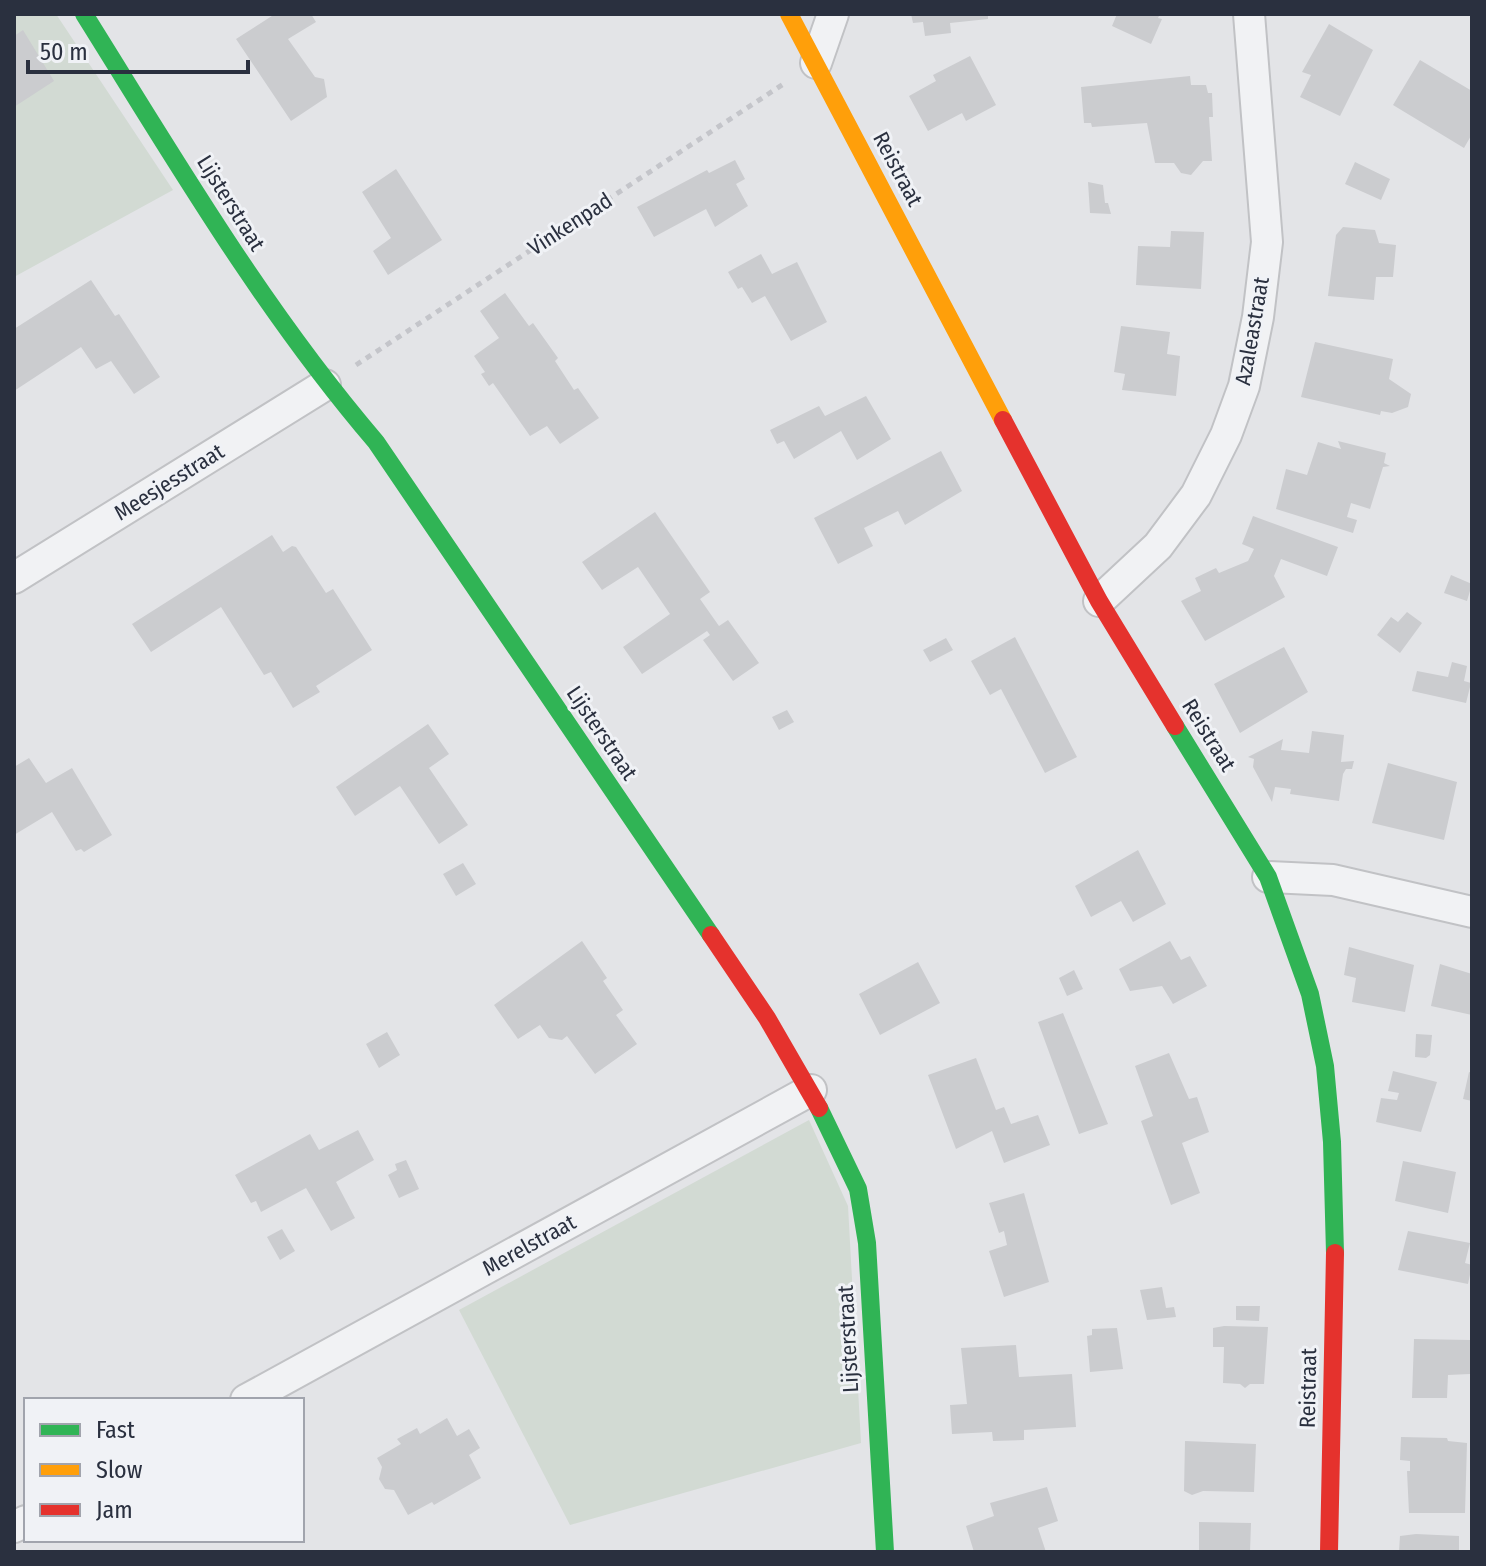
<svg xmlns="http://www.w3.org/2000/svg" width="1486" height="1566" viewBox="0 0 1486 1566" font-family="'Fira Sans Condensed',sans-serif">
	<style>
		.green { fill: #d2dad3 }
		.building { fill: #cbcccf }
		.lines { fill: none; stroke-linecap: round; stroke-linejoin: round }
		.street-casing { stroke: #c1c2c5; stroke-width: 34 }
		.path { stroke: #c4c5ca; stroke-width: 5; stroke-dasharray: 6 6; stroke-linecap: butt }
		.street { stroke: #f1f2f4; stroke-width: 30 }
		.fast { stroke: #30b455; stroke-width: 18 }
		.slow { stroke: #ff9f0a; stroke-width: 18 }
		.jam { stroke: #e5322d; stroke-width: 18 }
		.labels { text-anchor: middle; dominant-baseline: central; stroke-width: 6; stroke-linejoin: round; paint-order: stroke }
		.street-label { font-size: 22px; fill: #2a303f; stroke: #f0f2f6 }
	</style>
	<rect width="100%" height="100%" fill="#e3e4e7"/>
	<path class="green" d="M14 14H56L173 190 14 277Z
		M809 1120 848 1206 861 1443 570 1525 459 1310Z"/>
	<path class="building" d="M275 14H311L316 22 288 39 315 77 324 79 327 97 291 121 236 39Z
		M911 14H988V19L950 23 951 33 925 36 923 22 913 23Z
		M1117 14H1160L1158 18 1162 19 1151 44 1112 26Z
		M1329 24 1373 50 1340 116 1300 97 1311 75 1302 72Z
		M23 30 54 81 14 107V36Z
		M970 56 996 105 966 121 962 113 928 131 909 96 936 81 933 75Z
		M1420 60 1472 91V134L1464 148 1393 105Z
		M1190 76 1191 85H1206L1208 93H1212L1213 117H1209L1212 161H1203L1191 175 1181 173 1174 163H1155L1147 123 1092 127 1091 123H1084L1081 87Z
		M735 160 745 179 736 184 748 206 715 227 706 209 654 237 637 207 707 170 709 173Z
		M1355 162 1390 179 1381 200 1345 184Z
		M396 169 442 240 388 275 373 251 391 238 362 192Z
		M1088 182 1103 185 1105 203H1108L1111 214 1090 213Z
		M1343 227 1375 230 1379 243 1396 245 1393 277H1376L1374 300 1328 296 1336 235Z
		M1171 231 1204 232 1201 289 1136 285 1138 246 1170 247Z
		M761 254 772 274 797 262 827 322 791 341 765 296 752 303 742 287 738 289 728 272Z
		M91 280 115 316 119 314 160 377 134 394 111 361 96 369 81 347 14 391V329Z
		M505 293 529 326 533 323 558 358 555 361 574 390 578 388 599 418 560 444 547 426 530 436 493 383 489 386 481 374 485 372 474 356 499 338 480 311Z
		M1121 326 1170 332 1167 354 1180 356 1176 396 1122 390 1125 374 1114 372Z
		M1315 342 1393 359 1389 379 1411 394 1408 407 1392 413 1381 411 1380 415 1301 397Z
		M866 396 891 439 857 460 841 431 794 459 784 441 777 444 770 430 819 406 825 416Z
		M1338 441 1386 453 1384 463 1390 466 1383 467 1370 509 1351 503 1347 517 1357 520 1353 533 1276 509 1286 469 1307 475 1318 442 1341 449Z
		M941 451 962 491 905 525 898 511 864 528 873 546 838 564 814 518Z
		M655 512 710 592 700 599 719 626 728 620 759 663 733 681 703 640 710 635 707 631 642 674 623 647 670 614 638 567 602 590 582 562Z
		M1253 516 1338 547 1327 576 1281 559 1274 576 1285 597 1205 641 1181 601 1201 591 1195 578 1216 568 1219 573 1248 561 1254 549 1242 544Z
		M272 535 283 552 292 546 296 547 326 593 333 589 372 650 316 686 320 692 293 708 271 672 264 675 221 607 151 652 132 624Z
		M1451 575 1472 584 1467 601 1444 593Z
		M1407 612 1422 623 1400 653 1377 635 1391 617 1398 622Z
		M1015 637 1077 757 1045 773 1001 689 990 695 971 661Z
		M946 638 953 650 930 662 923 650Z
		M1284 647 1308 692 1240 733 1214 684Z
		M1452 662 1467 666 1464 681 1471 683 1466 703 1412 691 1417 671 1448 677Z
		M787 710 794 722 779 730 772 717Z
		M428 724 449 754 429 768 468 825 439 844 400 786 355 816 336 787Z
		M1312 731 1344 735 1341 762 1354 761 1352 769H1346L1343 774 1339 801 1290 794 1291 789 1275 787 1272 802 1253 767 1254 759 1248 757 1283 739 1281 750 1309 753Z
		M29 758 46 783 72 768 112 835 84 852 81 849 76 851 52 812 14 835V767Z
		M1388 763 1457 782 1444 840 1372 823Z
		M1138 850 1166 904 1133 922 1121 901 1091 917 1075 886Z
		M463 863 476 884 456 896 443 874Z
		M582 941 607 978 603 981 623 1010 616 1015 637 1044 595 1074 567 1036 562 1040 549 1038 540 1025 518 1039 494 1005Z
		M1170 941 1181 960 1190 956 1207 986 1173 1004 1162 986 1130 991 1119 969Z
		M1349 947 1414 965 1405 1012 1352 1002 1356 978 1344 975Z
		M918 962 940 1003 880 1035 859 994Z
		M1440 964 1472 974V1015L1431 1006Z
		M1074 970 1083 989 1067 996 1059 978Z
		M1063 1013 1108 1124 1079 1134 1038 1022Z
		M387 1032 400 1055 379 1068 366 1044Z
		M1416 1034 1432 1035 1430 1055 1426 1058 1415 1057Z
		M1169 1053 1189 1099 1197 1097 1209 1132 1182 1143 1200 1193 1171 1205 1141 1121 1153 1116 1135 1066Z
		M976 1058 996 1110 1004 1107 1011 1124 1038 1115 1050 1145 1004 1163 992 1131 956 1149 928 1075Z
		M1393 1071 1437 1082 1421 1132 1376 1122 1381 1098 1397 1100 1399 1093 1388 1091Z
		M1469 1072 1472 1073V1101L1463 1099Z
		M358 1130 374 1160 336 1182 355 1218 331 1231 306 1188 261 1212 256 1201 251 1203 235 1175 310 1134 319 1150Z
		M406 1160 419 1189 399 1198 388 1175 397 1170 395 1164Z
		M1403 1161 1456 1172 1448 1213 1395 1201Z
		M1024 1193 1049 1282 1004 1297 989 1251 1007 1245 1004 1231 999 1233 989 1203Z
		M282 1229 295 1251 280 1260 267 1237Z
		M1408 1231 1470 1243 1465 1263 1472 1265 1468 1284 1398 1270Z
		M1162 1287 1166 1308 1174 1307 1176 1317 1147 1320 1140 1290Z
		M1236 1306H1260L1259 1321 1236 1320Z
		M1224 1326 1268 1327 1264 1384H1250L1245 1388 1240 1384 1223 1383 1224 1347H1213V1328Z
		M1117 1328 1123 1369 1090 1372 1087 1336 1092 1335V1329Z
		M1414 1339 1470 1340V1374L1448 1375 1447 1398H1412Z
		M1016 1345 1019 1377 1072 1374 1076 1427 1024 1430V1440L993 1441 992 1432 952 1434 950 1405 967 1404 961 1348Z
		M447 1418 457 1436 469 1429 480 1448 469 1455 481 1478 434 1505 432 1502 408 1515 394 1490 385 1489 379 1479 382 1467 377 1458 401 1444 397 1439 417 1428 420 1434Z
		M1401 1437 1447 1438 1448 1441 1467 1443 1465 1513H1409L1407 1471H1410V1461L1400 1460Z
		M1185 1441 1256 1444 1254 1492 1203 1491 1192 1495 1184 1491Z
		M1047 1487 1058 1521 1038 1528 1046 1552H974L966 1526 994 1516 990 1503Z
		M1199 1522 1251 1523 1250 1552H1199Z
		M1416 1534 1459 1536V1552H1399L1400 1536Z"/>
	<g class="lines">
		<defs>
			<path id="street" d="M816 63 833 14
				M14 578 325 385
				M1099 601 1158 546 1196 495 1226 435 1244 386 1258 317 1267 242 1249 14
				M1268 877 1333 880 1472 912
				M246 1400 811 1090
				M14 1527 26 1521"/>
		</defs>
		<use href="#street" class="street-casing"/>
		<path class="path" d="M356 365 785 83"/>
		<use href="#street" class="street"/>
		<path class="fast" d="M84 14C176 161 263 310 376 442L711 935
			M1175 726 1268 877 1310 994 1325 1066 1332 1142 1335 1253
			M819 1108 858 1189 867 1243 885 1552"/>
		<path class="slow" d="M789 14 1003 420"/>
		<path class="jam" d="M1003 420 1099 601 1175 726
			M711 935 767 1018 819 1108
			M1329 1552 1335 1253"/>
	</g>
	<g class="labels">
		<g class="street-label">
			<text transform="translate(898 169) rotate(62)">Reistraat</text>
			<text transform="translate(231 203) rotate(58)">Lijsterstraat</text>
			<text transform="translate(570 224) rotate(-33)">Vinkenpad</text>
			<text transform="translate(1252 331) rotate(-80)">Azaleastraat</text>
			<text transform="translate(169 482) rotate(-32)">Meesjesstraat</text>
			<text transform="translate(602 733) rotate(56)">Lijsterstraat</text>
			<text transform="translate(1209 735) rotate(58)">Reistraat</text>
			<text transform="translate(529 1245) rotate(-29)">Merelstraat</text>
			<text transform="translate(848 1339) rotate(-93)">Lijsterstraat</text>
			<text transform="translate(1308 1388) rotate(-89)">Reistraat</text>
		</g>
	</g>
	<rect width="1486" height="1566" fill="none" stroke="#2a303f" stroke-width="32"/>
	<rect x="24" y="1398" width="280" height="144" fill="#f0f2f6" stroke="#a1a4ad" stroke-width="2"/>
	<rect x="40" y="1424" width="40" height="12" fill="#30b455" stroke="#a1a4ad" stroke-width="2"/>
	<text x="96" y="1438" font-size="24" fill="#2a303f">Fast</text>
	<rect x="40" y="1464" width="40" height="12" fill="#ff9f0a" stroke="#a1a4ad" stroke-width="2"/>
	<text x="96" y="1478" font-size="24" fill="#2a303f">Slow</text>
	<rect x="40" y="1504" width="40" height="12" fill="#e5322d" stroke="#a1a4ad" stroke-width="2"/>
	<text x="96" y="1518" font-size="24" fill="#2a303f">Jam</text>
	<path d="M28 60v12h220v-12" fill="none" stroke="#2a303f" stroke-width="4"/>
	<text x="40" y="60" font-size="24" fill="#2a303f" stroke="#f0f2f6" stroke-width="6" paint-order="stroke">50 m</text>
</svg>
